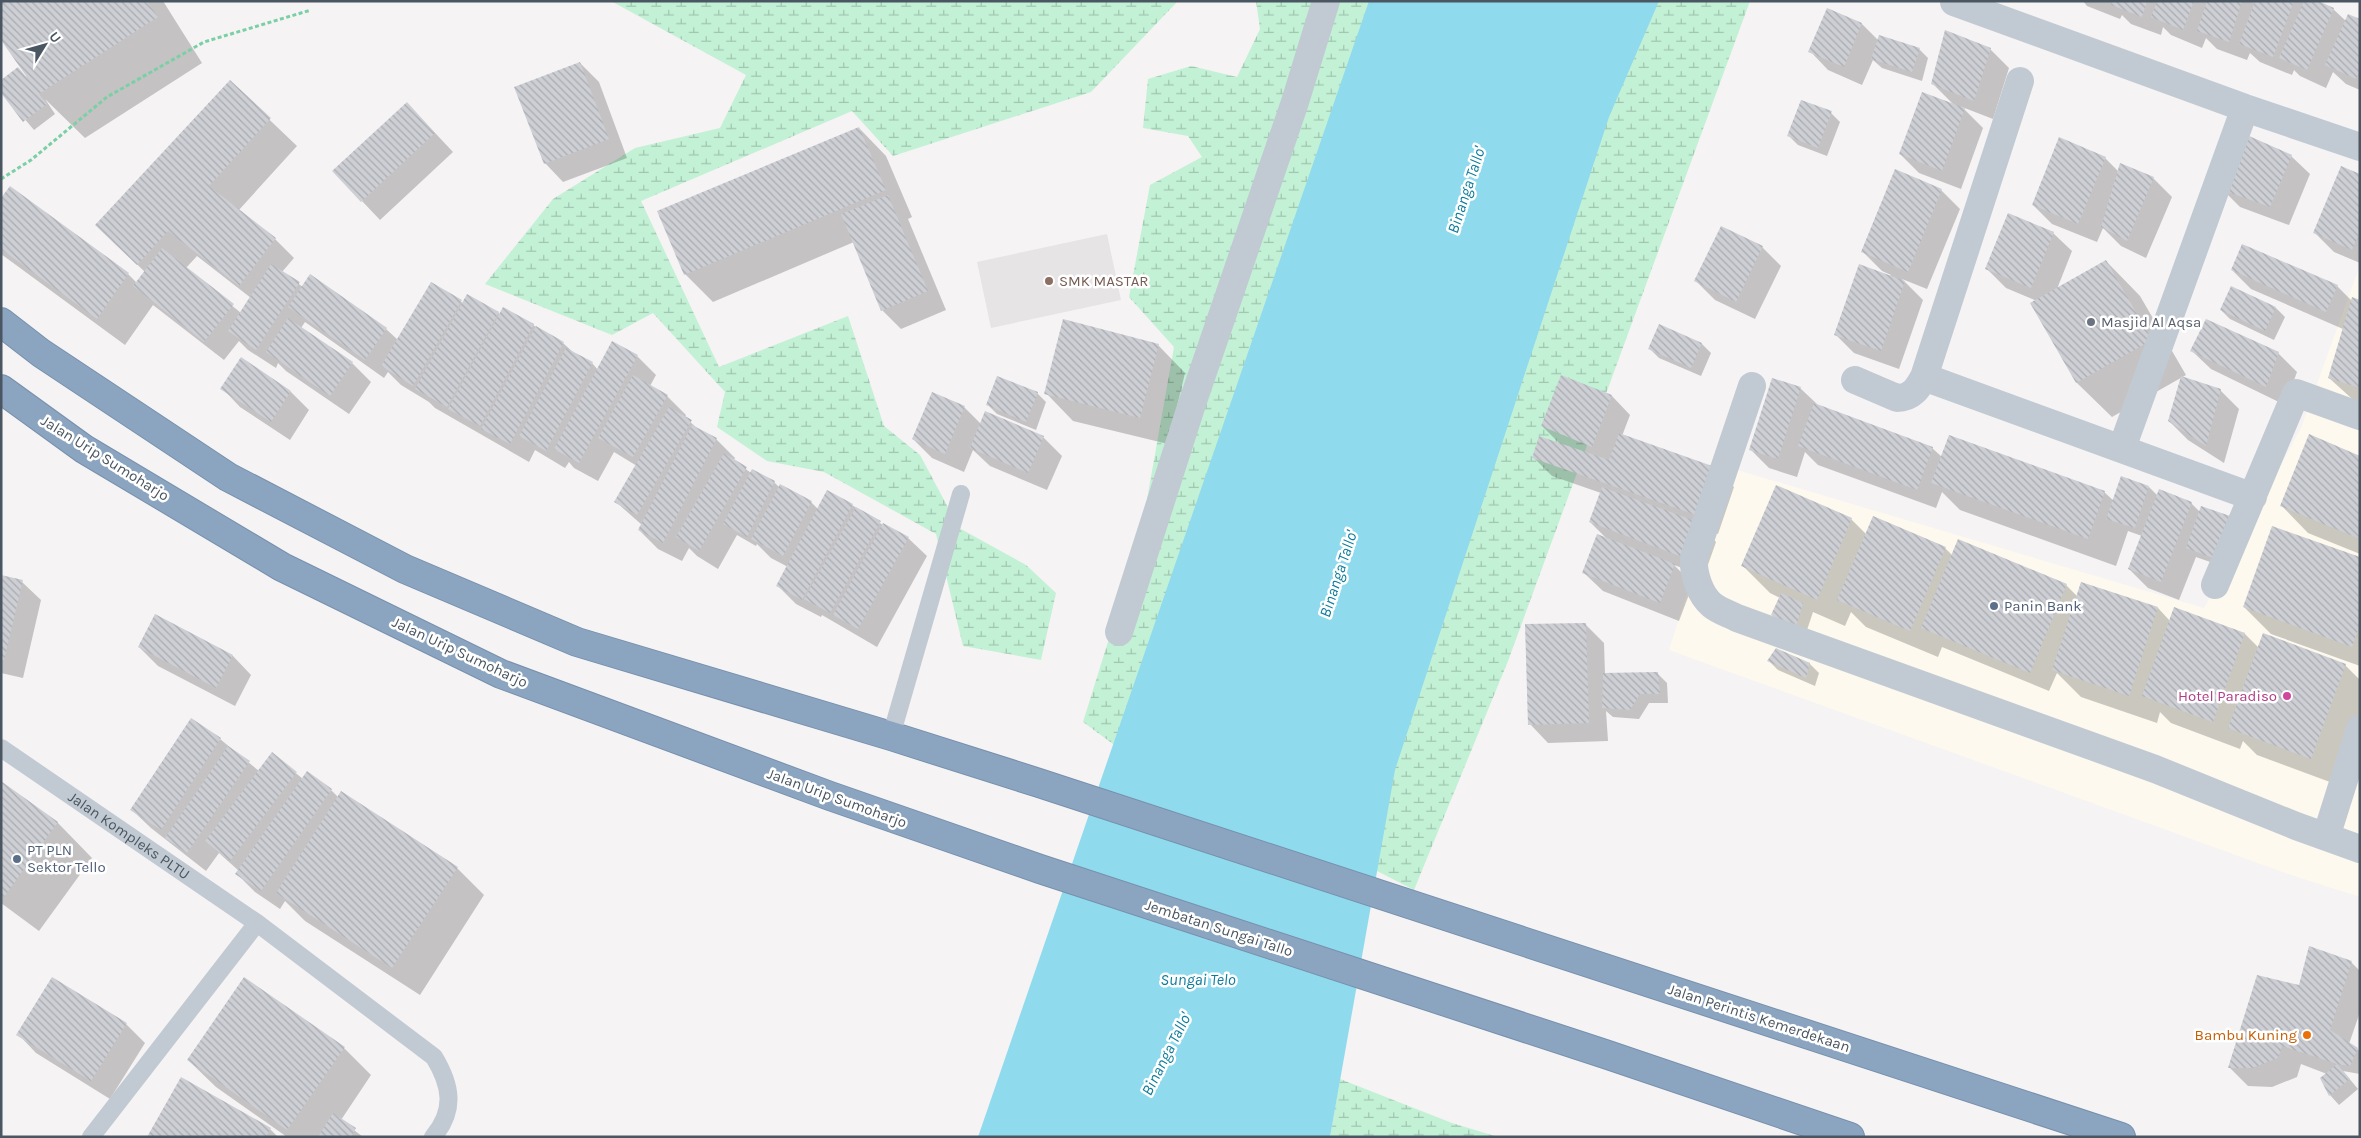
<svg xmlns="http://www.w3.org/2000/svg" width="2361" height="1138" viewBox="0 0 2361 1138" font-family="Karla,sans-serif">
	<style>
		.commercial { fill: #fdf9ef }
		.education { fill: #e6e4e5 }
		.wetland { fill: url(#wetland-marsh) }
		.water { fill: #90daee }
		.shadow { fill: #0003; fill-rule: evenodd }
		.building { fill: url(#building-back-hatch) }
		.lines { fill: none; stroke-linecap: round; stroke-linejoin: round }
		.highway-casing { stroke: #7690ad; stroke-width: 30 }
		.path { stroke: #7ad0a6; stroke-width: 3; stroke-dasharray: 4 2.5; stroke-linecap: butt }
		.lane { stroke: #c1cad2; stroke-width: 18 }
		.street { stroke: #c1cad2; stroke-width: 28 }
		.highway { stroke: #8ba5c1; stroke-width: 28 }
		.education-dot { fill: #8d6e63; stroke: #fff; stroke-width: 2 }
		.worship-dot { fill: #6b7280; stroke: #fff; stroke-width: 2 }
		.service-dot { fill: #5c6f8a; stroke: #fff; stroke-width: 2 }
		.hotel-dot { fill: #d1479c; stroke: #fff; stroke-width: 2 }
		.food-dot { fill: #e8710a; stroke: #fff; stroke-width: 2 }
		.labels { text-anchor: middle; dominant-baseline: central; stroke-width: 5; stroke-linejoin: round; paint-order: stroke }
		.education-label { font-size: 15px; fill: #785e54; stroke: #fff; text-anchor: start }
		.worship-label { font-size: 15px; fill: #5b616d; stroke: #fff; text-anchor: start }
		.street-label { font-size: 15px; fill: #4a5661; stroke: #fff }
		.service-label { font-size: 15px; fill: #4e5e75; stroke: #fff; text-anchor: start }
		.hotel-label { font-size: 15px; fill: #b23c85; stroke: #fff; text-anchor: end }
		.food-label { font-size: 15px; fill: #c56008; stroke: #fff; text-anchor: end }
		.water-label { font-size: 16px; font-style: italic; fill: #0c7c9b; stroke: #fff }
	</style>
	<defs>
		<pattern id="wetland-marsh" width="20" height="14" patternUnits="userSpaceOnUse" patternTransform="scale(1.25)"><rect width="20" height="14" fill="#c3f1d5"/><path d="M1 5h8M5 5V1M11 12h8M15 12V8" fill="none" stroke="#a0c6b0"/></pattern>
		<pattern id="building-back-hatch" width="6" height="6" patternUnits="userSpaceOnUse" patternTransform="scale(1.25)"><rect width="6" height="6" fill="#cdcfd5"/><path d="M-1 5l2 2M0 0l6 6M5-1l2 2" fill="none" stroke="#a8abb0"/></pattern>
	</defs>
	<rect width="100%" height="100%" fill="#f5f3f3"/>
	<path class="commercial" d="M2360 265V897L2291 875 1669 650 1727 467 2204 608 2301 428Z"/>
	<path class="education" d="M1107 234 1121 300 991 328 977 262Z"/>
	<path class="wetland" d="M611 1H1178L1091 92 893 156 852 111 641 201 719 367 848 316 884 426 920 455 959 528 1026 565 1056 593 1041 660 963 646 936 534 824 472 767 461 717 427 725 392 653 313 612 335 485 284 553 199 635 148 720 128 746 75Z
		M1256 1H1390L1162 780 1083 722 1140 539 1174 347 1129 297 1150 185 1202 157 1188 136 1143 128 1148 79 1191 66 1237 77 1260 29Z
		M1605 1H1750L1508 661 1414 890 1346 855Z
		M1340 1079 1452 1123 1498 1137H1330Z"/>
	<path class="water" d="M1369 1H1659L1609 117 1395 770 1330 1137H978Z"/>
	<path class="shadow" d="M1 1H163L202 63 85 138 45 99 55 114 34 130 1 91 18 68 27 78Z
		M2083 1H2303L2333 9 2346 21 2360 20V90L2346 84 2333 72 2326 88 2300 76 2294 70 2292 75 2260 62 2250 53 2247 60 2217 49 2206 38 2202 48 2171 35 2163 27 2161 35 2131 24 2122 15 2120 19 2087 6Z
		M1862 24 1878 40 1919 49 1928 58 1922 81 1882 68 1873 60 1862 85 1828 70 1810 51Z
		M1990 49 2009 68 1993 119 1962 107 1983 128 1961 189 1919 173 1900 154 1954 105 1933 84Z
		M580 63 599 82 627 158 563 182 545 163Z
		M230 82 297 146 238 211 275 239 294 258 282 272 303 287 386 329 398 340 431 284 463 303 467 296 500 314 533 325 563 343 574 353 592 363 598 370 637 356 656 375 650 386 667 396 686 415 685 417 701 432 716 439 735 458 734 460 751 473 774 482 780 488 811 502 818 509 852 505 883 525 908 538 927 556 877 647 822 615 821 617 796 604 778 586 788 567 771 558 757 544 756 546 737 535 718 569 697 556 689 548 682 561 658 549 639 530 642 525 616 502 637 466 614 452 598 481 574 468 569 462 565 468 535 450 529 462 435 408 429 402 401 385 388 372 384 378 305 322 301 328 352 363 371 382 349 414 286 371 278 363 276 368 248 350 239 341 224 360 153 305 125 345 1 254V200L10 188 128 274 137 283 145 272 96 225ZM197 256 251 298 241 313 186 268Z
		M407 103 453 152 380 220 362 201Z
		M1831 113 1840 122 1827 156 1798 145 1789 136Z
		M859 128 886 156 912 217 908 219 946 310 901 329 882 310 854 242 713 302 685 274Z
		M2291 156 2310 174 2289 225 2240 207 2221 188Z
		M2105 158 2119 172 2153 178 2172 197 2146 258 2121 246 2103 228 2097 242 2052 224 2033 205Z
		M2360 175V263L2334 252 2315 233Z
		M1941 190 1960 209 1927 289 1902 279 1923 300 1899 369 1854 353 1836 335 1891 275 1882 271 1863 252Z
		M2053 233 2072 251 2057 289 2106 261 2140 296 2186 375 2112 417 2077 383 2032 303 2037 301 2006 288 1987 269Z
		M1762 247 1781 266 1755 319 1715 300 1696 281Z
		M2232 270 2337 286 2352 301H2360V406L2329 378 2343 329 2251 289Z
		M2232 288 2276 308 2285 317 2274 340 2230 319 2221 310Z
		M1702 344 1711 353 1701 376 1659 358 1650 349Z
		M1158 345 1185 373 1168 444 1073 421 1046 393Z
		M2192 351 2278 353 2297 372 2285 405 2211 369Z
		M241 359 291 392 309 410 290 440 240 407 222 388Z
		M1800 388 1818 405 1932 448 1942 457 2104 492 2114 501 2149 487 2158 496 2191 503 2200 512 2230 569 2196 557 2179 600 2148 588 2129 569 2142 536 2128 531 2116 566 1960 510 1942 492 1936 508 1818 465 1805 452 1797 477 1769 468 1750 449Z
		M2220 390 2239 409 2224 463 2188 440 2169 421Z
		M1037 393 1046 402 1036 430 997 414 988 405Z
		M1612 396 1630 415 1622 436 1715 468 1734 487 1718 534 1703 528 1716 542 1704 576 1674 565 1693 584 1679 621 1603 591 1584 573 1608 540 1590 522 1601 493 1552 476 1533 457 1560 444 1542 426Z
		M964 407 981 424 1043 437 1062 456 1047 490 990 466 973 450 964 472 932 458 913 439Z
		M2360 457V554L2308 533 2281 505Z
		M1777 487 1851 519 1866 534 1945 548 1952 555 2066 585 2077 596 2081 583 2158 608 2170 621 2245 634 2259 648 2345 665 2360 680V727L2338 785 2257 755 2243 741 2240 749 2171 723 2160 712 2157 723 2081 697 2057 673 2049 691 1942 647 1938 657 1866 627 1851 612 1845 626 1813 612 1805 636 1781 624 1772 615 1780 598 1770 593 1743 566Z
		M2360 559V666L2271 634 2244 607Z
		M1 577 22 582 41 600 23 678 1 673Z
		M1585 624 1604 643 1605 674 1657 673 1667 683 1668 703H1649L1639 719 1613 717 1606 711 1608 741 1548 743 1530 724Z
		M139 647 233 656 251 675 235 706 158 666Z
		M1769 661 1810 664 1819 673 1815 686 1778 670Z
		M192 720 220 739 259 771 272 754 303 779 331 790 339 798 457 868 484 895 420 995 305 921 285 901 280 909 255 892 237 874 239 871 219 853 206 871 151 828 132 810Z
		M1 782 58 823 92 858 39 931 1 903Z
		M2351 962 2360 971V1012L2349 1044 2360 1051V1074L2343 1071 2358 1089 2339 1105 2330 1095 2321 1079 2327 1074 2301 1064 2297 1077 2272 1087 2248 1086 2229 1067 2299 986Z
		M126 1024 145 1043 110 1099 36 1053 18 1034Z
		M344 1048 371 1075 341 1120 363 1137H287L216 1087 188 1060Z
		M270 1129 278 1137H148Z"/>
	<path class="building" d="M1 1H147L158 17 39 94 47 104 23 122 1 93V80L18 67 31 83 1 40Z
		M2112 1H2147L2142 17 2111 5Z
		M2157 1H2194L2183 30 2151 17Z
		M2207 1H2242L2229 42 2197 31Z
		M2255 1H2294L2273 57 2239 44Z
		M2304 1H2318L2334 8 2307 70 2279 58Z
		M1827 8 1862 23 1844 67 1808 52Z
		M2348 14 2360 19V70L2356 79 2325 65Z
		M1945 30 1991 48 1974 101 1931 84Z
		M1879 35 1920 48 1912 72 1871 59Z
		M580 62 609 139 544 164 514 87Z
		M230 80 271 118 209 186 276 238 239 286 168 231 137 265 95 225Z
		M1922 92 1965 108 1942 171 1899 154Z
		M1801 100 1832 111 1818 148 1787 136Z
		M407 102 435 133 361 202 332 171Z
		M859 127 886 190 684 275 657 211Z
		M2240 132 2292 155 2270 207 2220 189Z
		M2059 137 2106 157 2078 224 2032 205Z
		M2120 163 2154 177 2127 241 2101 227Z
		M2341 166 2360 174V231L2352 250 2313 233Z
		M1895 169 1942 189 1908 272 1861 252Z
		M10 186 129 273 97 319 1 249V198Z
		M888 195 928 291 881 311 841 214Z
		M2008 213 2054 232 2031 288 1985 269Z
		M1721 226 1763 246 1736 302 1694 281Z
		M2242 244 2338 285 2326 312 2231 270Z
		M162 248 234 304 204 342 133 286Z
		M2106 260 2152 340 2076 383 2030 303Z
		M271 264 300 282 256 350 228 331Z
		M1859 264 1905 281 1881 351 1834 335Z
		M310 274 387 328 365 360 288 307Z
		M431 282 462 300 413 386 381 366Z
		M2231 286 2276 307 2265 331 2220 310Z
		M467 294 499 312 447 407 415 389Z
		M2352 297 2360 300V388L2328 378Z
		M503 307 534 324 480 426 448 409Z
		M288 318 353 362 330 396 266 352Z
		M1063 319 1159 344 1140 418 1044 394Z
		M2206 319 2279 352 2266 387 2190 351Z
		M1659 324 1702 343 1691 368 1648 349Z
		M536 326 564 342 510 444 481 429Z
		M612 341 638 355 579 463 554 449Z
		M566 348 593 362 546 451 519 436Z
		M241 357 291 391 271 422 220 389Z
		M633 375 668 395 633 457 598 438Z
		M1561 375 1612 395 1592 447 1541 426Z
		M997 376 1038 392 1026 422 986 405Z
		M2181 376 2221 389 2206 446 2168 421Z
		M1772 378 1801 387 1778 459 1749 450Z
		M932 392 965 406 945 454 912 439Z
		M1814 403 1933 447 1917 490 1798 446Z
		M669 407 692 420 637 515 614 502Z
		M985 411 1044 436 1028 473 970 448Z
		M692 425 717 438 663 543 638 530Z
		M1619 433 1715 467 1699 516 1532 458 1539 436 1609 460Z
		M2309 434 2360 456V539L2280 506Z
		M1949 435 2105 491 2088 539 1931 483Z
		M724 453 747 467 699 551 676 537Z
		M752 469 775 481 747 537 723 524Z
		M2121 476 2149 486 2135 528 2106 519Z
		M780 484 812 501 783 556 751 539Z
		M1776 485 1852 518 1817 600 1741 566Z
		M1602 487 1698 522 1685 558 1589 522Z
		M2159 489 2192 502 2161 582 2128 569Z
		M827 490 853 504 802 600 776 586Z
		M2201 506 2236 518 2221 561 2186 548Z
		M856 507 881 521 830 613 804 599Z
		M1873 516 1946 547 1910 631 1837 600Z
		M883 523 909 537 858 629 833 615Z
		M2272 526 2360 557V624L2352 647 2243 607Z
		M1597 534 1675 564 1660 603 1582 573Z
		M1958 539 2067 584 2030 673 1921 628Z
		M1 575 23 580 4 660 1 659Z
		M2081 582 2158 607 2129 696 2052 670Z
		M1781 593 1803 603 1796 627 1771 615Z
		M2174 607 2245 633 2213 722 2142 696Z
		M155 614 233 655 216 688 138 647Z
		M1586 623 1589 723 1528 725 1525 624Z
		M2263 633 2346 664 2311 759 2228 728Z
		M1776 648 1810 663 1806 678 1767 661Z
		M1658 672 1660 694H1640L1630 710 1602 708 1603 673Z
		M191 718 221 738 161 830 130 810Z
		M228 746 250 761 187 853 165 838Z
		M272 752 297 772 230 861 205 841Z
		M307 771 332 789 261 891 235 874Z
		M1 781 58 822 4 897 1 895Z
		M341 791 458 867 392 968 276 893Z
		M2309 946 2352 961 2330 1030 2358 1048 2350 1066 2337 1064 2350 1079 2329 1096 2320 1078 2337 1064 2282 1046 2278 1058 2252 1068H2228L2257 975 2299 985Z
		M52 977 127 1023 91 1081 16 1035Z
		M244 977 345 1047 287 1130 187 1060Z
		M181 1077 271 1128 266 1137H147Z
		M333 1113 356 1128 351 1137H318Z"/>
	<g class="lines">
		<defs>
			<path id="highway" d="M1 322 41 353 228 477 405 569 577 642 891 736 1039 783 2121 1137
				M1 389 84 449 282 567 501 674 830 796 1040 869 1605 1054 1850 1137"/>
		</defs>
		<use href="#highway" class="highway-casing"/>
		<path class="path" d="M1 179 31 160 107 97 204 42 311 10"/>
		<g class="lane">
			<path d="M891 736 961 494"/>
			<path id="s1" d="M1 748 257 923 434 1057C451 1085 456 1110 433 1137"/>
			<path d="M91 1137 257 923"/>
		</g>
		<path class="street" d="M1954 2 2245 108 2360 147
			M1924 377 2020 81
			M1855 380 1897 398C1912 398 1918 388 1924 377L2253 497
			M1752 386 1694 558C1693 574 1700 595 1712 605 1719 611 1730 614 1737 618L2155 769 2296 826 2360 849
			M2122 448 2245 108
			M2215 585 2296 393 2360 416
			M1119 632 1192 404 1295 102 1326 1
			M2326 837 2360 729"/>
		<use href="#highway" class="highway"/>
	</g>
	<circle class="education-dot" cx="1049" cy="281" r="5"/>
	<circle class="worship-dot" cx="2091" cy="322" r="5"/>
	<g class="service-dot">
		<circle cx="1994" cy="606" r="5"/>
		<circle cx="17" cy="859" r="5"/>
	</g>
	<circle class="hotel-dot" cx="2287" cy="696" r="5"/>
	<circle class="food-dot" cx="2307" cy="1035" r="5"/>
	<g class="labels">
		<g class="education-label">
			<text x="1059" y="281">SMK MASTAR</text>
		</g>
		<g class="worship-label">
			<text x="2101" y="322">Masjid Al Aqsa</text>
		</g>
		<g class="street-label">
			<text transform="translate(105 458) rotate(32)">Jalan Urip Sumoharjo</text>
			<text transform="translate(460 652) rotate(25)">Jalan Urip Sumoharjo</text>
			<text transform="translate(837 798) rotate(20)">Jalan Urip Sumoharjo</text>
			<text stroke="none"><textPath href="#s1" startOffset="155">Jalan Kompleks PLTU</textPath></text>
			<text transform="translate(1219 928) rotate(18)">Jembatan Sungai Tallo</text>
			<text transform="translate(1759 1018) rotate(18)">Jalan Perintis Kemerdekaan</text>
		</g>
		<g class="service-label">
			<text x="2004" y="606">Panin Bank</text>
			<text x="27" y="850">PT PLN<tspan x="27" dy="17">Sektor Tello</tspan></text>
		</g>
		<g class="hotel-label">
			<text x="2277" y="696">Hotel Paradiso</text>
		</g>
		<g class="food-label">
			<text x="2297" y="1035">Bambu Kuning</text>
		</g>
		<g class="water-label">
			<text transform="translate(1466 190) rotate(-72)">Binanga Tallo'</text>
			<text transform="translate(1338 574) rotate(-72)">Binanga Tallo'</text>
			<text x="1198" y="979">Sungai Telo</text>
			<text transform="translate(1166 1054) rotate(-63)">Binanga Tallo'</text>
		</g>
	</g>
	<rect width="2361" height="1138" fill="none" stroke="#4a5661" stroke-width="5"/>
	<g transform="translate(45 45) rotate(53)" stroke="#ffffff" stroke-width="4" paint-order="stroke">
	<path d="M0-4L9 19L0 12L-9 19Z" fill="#4a5661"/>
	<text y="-8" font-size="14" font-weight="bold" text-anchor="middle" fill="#4a5661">U</text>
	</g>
</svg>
